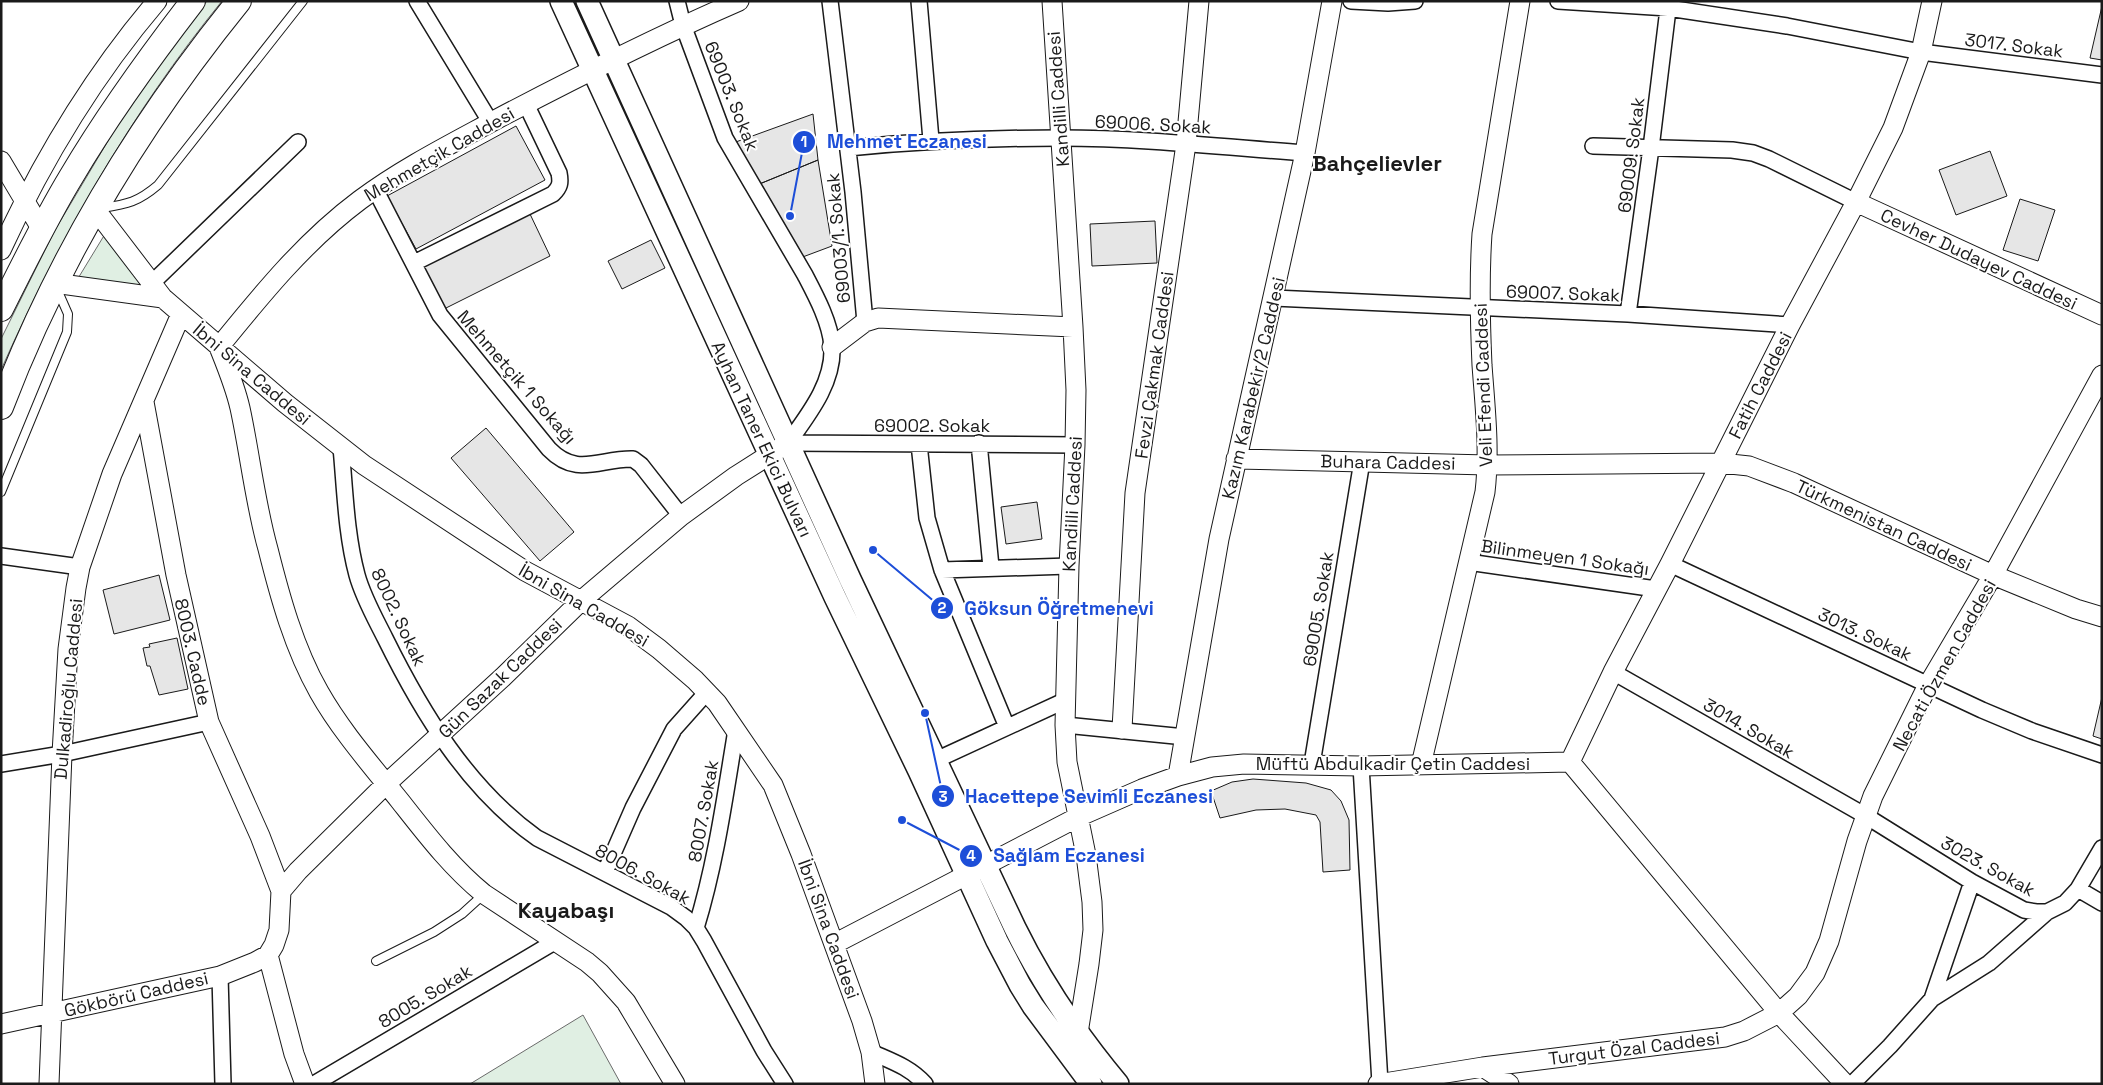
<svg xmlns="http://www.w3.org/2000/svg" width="2103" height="1085" viewBox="0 0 2103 1085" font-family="'Space Grotesk',sans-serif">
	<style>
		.green { fill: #e0efe3; stroke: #6a6a6a }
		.building { fill: #e6e6e6; stroke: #1a1a1a }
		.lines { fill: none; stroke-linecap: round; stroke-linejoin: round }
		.service-casing { stroke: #1a1a1a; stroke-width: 10 }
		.minor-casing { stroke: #1a1a1a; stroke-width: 18 }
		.tertiary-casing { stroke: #1a1a1a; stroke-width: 21 }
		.secondary-casing { stroke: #1a1a1a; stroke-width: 24 }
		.trunk-casing { stroke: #1a1a1a; stroke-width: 26 }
		.service { stroke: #fff; stroke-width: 8 }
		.minor { stroke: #fff; stroke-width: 15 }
		.tertiary { stroke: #fff; stroke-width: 19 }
		.secondary { stroke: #fff; stroke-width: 21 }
		.trunk { stroke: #fff; stroke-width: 24 }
		.labels { text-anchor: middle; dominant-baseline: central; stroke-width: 4; stroke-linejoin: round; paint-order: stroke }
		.street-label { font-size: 18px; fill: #1a1a1a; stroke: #fff }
		.district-label { font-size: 22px; font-weight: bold; fill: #1a1a1a; stroke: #fff }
		.leader { fill: none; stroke: #1d4ed8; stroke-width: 2 }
		.callout-dot { fill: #1d4ed8; stroke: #fff; stroke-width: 2 }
		.mark-label { font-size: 15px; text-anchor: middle; font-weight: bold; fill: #fff }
		.callout-label { font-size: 19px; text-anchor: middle; font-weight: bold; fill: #1d4ed8; stroke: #fff; stroke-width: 4; stroke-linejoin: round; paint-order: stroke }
	</style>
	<rect width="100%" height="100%" fill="#fff"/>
	<path class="green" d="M207 1H222C131 113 59 239 1 370V339L55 230 124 114 172 45Z
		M105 234 140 283 138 287 77 280Z
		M583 1015 621 1084H470Z"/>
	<path class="building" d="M2102 6V60L2090 58Z
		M813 114 818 160 757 185 733 143Z
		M516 126 545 180 416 249 387 196Z
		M1990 151 2007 196 1956 215 1939 170Z
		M818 160 832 246 800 258 757 185Z
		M2020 199 2055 210 2038 261 2003 250Z
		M530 214 550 256 442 310 421 268Z
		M1155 221 1157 263 1092 266 1090 224Z
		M651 240 665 268 622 289 608 261Z
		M486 428 574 532 540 561 451 458Z
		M1037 502 1042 539 1006 544 1001 507Z
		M159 575 170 620 114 634 103 590Z
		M177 638 188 689 159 695 150 666H147L143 648 150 647 149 644Z
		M2102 697V739L2093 736Z
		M1253 779 1306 783 1331 790 1341 801 1349 820 1350 870 1323 872 1320 822 1316 815 1285 809 1256 810 1220 818 1211 791 1232 782Z"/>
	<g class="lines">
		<defs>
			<path id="service" d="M102 208C128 204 138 202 158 185L303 1
				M1 492 67 332 68 314 57 289
				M376 961 434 932 462 914 484 894"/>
			<path id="minor" d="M417 1 491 123
				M677 1 683 25 725 138 805 275C816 296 830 322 832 346 834 383 808 415 788 443
				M830 1 853 192 865 322
				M919 1 931 140
				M1351 1 1388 3 1415 1
				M1558 1 1668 8 1787 26 1921 52 2102 75
				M1593 146 1732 150 1753 153 1769 159 1856 202
				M848 148C919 141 989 138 1060 138 1142 138 1224 147 1305 153
				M375 189 440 315 549 449C577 478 600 458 633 459L641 465 681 516
				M414 263 553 194C560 187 561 183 559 173L526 104
				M152 283 298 142
				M1274 298 1628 314 1790 325
				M1628 314 1651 148 1669 1
				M788 443 1075 445
				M979 443 991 567
				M919 444 927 518 942 570 1007 727
				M341 447C345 490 346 534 357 575 363 597 375 618 385 638 422 713 468 789 537 838L671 907 686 918 696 928 704 941 764 1051 785 1084
				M1 556 80 567
				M1468 562 1656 589
				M1670 564 1982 710 2032 731 2102 755
				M942 570 1069 566
				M1613 672 1866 816 1972 882 2024 910 2036 912H2047L2065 903 2078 889 2102 848
				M1065 725 1185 737
				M936 760 1064 701
				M1 764 62 754 209 722
				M1312 764 1362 461
				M1361 766 1380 1083
				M605 872 633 808 674 729 707 692
				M1972 882 1932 999 1989 963 2047 912
				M2078 889 2102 903
				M696 928C716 863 725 796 736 730
				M220 976 223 1084
				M871 1052C891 1061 910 1067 925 1084
				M314 1084 556 941
				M1852 1084 1890 1046 1932 999"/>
			<path id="tertiary" d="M1052 1 1073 327 1076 390 1075 445 1069 566 1065 725 1067 762 1086 855 1092 902 1093 930 1089 964 1078 1033
				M1 161 42 230
				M1856 202 2102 315
				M95 209 163 298 285 403 364 465 525 571 628 626 659 649 695 680 717 703 773 785 801 854 862 1021 871 1052 875 1084
				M1 250C42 161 93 76 157 1
				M54 283 163 298
				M832 347 865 322 878 318 1073 327
				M144 402 176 575 209 722 260 836 281 891
				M1236 459 1488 465 1721 463 1749 466 1794 483 1993 575 2076 609 2102 617
				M1122 729 1135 493 1186 144 1199 1
				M1570 762 1613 672 1670 564 1790 325 1856 202 1893 128 1921 52 1932 1
				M1421 765 1485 492C1490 449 1485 407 1482 365 1480 321 1479 278 1482 234L1520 1
				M1178 776 1219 539 1305 153 1332 1
				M834 944 1078 817 1142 789 1178 776 1212 767 1244 764 1361 766 1570 762 1779 1013 1845 1084
				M268 955 294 1054 305 1084
				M1 1024 220 976 255 962 268 955 274 945 279 930 281 891 298 871 386 784 503 677 582 600 681 516 736 476 788 443
				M1483 1067 1725 1037 1744 1031 1779 1013 1798 996 1815 973 1829 941 1857 841 1873 796 1928 685 1993 575 2102 375
				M49 1084 62 754 68 649 76 588 80 567 112 474 181 314
				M675 1084 626 1002 600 973 587 962 484 894C451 867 426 834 400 801 372 766 341 731 319 692 294 648 280 597 268 549 255 503 250 454 240 408 235 386 227 367 219 347 262 294 305 241 360 200 403 168 451 144 497 119 577 77 656 37 739 1
				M1378 1084 1483 1067 1509 1084"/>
			<path id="secondary" d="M561 1 835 597 919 771 997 941 1020 985 1033 1006 1091 1084
				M587 1 850 579 1015 928C1043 985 1078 1036 1118 1084"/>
			<path id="trunk" d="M1 309C23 265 45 220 71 177 107 116 149 58 193 1
				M1 407C57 260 140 123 239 1"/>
		</defs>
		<use href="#service" class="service-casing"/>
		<use href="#minor" class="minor-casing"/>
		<use href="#tertiary" class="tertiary-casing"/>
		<use href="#secondary" class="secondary-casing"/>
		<use href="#trunk" class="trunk-casing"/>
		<use href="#service" class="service"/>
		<use href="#minor" class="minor"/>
		<use href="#tertiary" class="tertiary"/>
		<use href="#secondary" class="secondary"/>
		<use href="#trunk" class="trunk"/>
	</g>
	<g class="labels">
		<g class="street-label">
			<text transform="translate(2014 45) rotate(7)">3017. Sokak</text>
			<text transform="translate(732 96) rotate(68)">69003. Sokak</text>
			<text transform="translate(1058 99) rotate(-94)">Kandilli Caddesi</text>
			<text transform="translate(1153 124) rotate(3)">69006. Sokak</text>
			<text transform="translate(439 154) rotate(-30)">Mehmetçik Caddesi</text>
			<text transform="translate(1631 155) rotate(-83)">69009. Sokak</text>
			<text transform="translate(838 238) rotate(-95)">69003/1. Sokak</text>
			<text transform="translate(1979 259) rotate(25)">Cevher Dudayev Caddesi</text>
			<text transform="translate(1563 293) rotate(2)">69007. Sokak</text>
			<text transform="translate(1154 365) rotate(-82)">Fevzi Çakmak Caddesi</text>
			<text transform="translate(252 374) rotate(40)">İbni Sina Caddesi</text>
			<text transform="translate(517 377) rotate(49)">Mehmetçik 1 Sokağı</text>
			<text transform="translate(1483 385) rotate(-92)">Veli Efendi Caddesi</text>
			<text transform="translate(1760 385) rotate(-63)">Fatih Caddesi</text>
			<text transform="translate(1253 388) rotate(-77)">Kazım Karabekir/2 Caddesi</text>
			<text x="932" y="425">69002. Sokak</text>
			<text transform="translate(762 439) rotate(65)">Ayhan Taner Ekici Bulvarı</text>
			<text transform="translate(1388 462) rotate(1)">Buhara Caddesi</text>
			<text transform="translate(1072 504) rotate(-87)">Kandilli Caddesi</text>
			<text transform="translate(1884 525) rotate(25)">Türkmenistan Caddesi</text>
			<text transform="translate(1565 557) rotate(8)">Bilinmeyen 1 Sokağı</text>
			<text transform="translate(584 605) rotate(30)">İbni Sina Caddesi</text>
			<text transform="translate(1318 609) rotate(-81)">69005. Sokak</text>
			<text transform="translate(399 617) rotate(65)">8002. Sokak</text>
			<text transform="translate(1865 634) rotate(25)">3013. Sokak</text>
			<text transform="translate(193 652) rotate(77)">8003. Cadde</text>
			<text transform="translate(1944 665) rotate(-61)">Necati Özmen Caddesi</text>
			<text transform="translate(500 678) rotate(-44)">Gün Sazak Caddesi</text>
			<text transform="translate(68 689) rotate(-85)">Dulkadiroğlu Caddesi</text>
			<text transform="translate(1749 728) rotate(30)">3014. Sokak</text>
			<text x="1393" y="763">Müftü Abdulkadir Çetin Caddesi</text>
			<text transform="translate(703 811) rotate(-80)">8007. Sokak</text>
			<text transform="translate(1988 866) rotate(29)">3023. Sokak</text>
			<text transform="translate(643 874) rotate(29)">8006. Sokak</text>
			<text transform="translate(829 929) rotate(70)">İbni Sina Caddesi</text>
			<text transform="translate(136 994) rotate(-13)">Gökbörü Caddesi</text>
			<text transform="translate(425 996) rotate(-31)">8005. Sokak</text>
			<text transform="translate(1634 1048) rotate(-7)">Turgut Özal Caddesi</text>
		</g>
		<g class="district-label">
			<text x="1377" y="163">Bahçelievler</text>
			<text x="566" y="910">Kayabaşı</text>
		</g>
	</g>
	<path class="leader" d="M790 216L804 142M873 550L942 608M925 713L943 796M902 820L971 856"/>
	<g class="callout-dot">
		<circle cx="790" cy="216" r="5"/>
		<circle cx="873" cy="550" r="5"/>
		<circle cx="925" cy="713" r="5"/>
		<circle cx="902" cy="820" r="5"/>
		<circle cx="804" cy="142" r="12"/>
		<circle cx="942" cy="608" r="12"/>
		<circle cx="943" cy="796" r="12"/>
		<circle cx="971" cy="856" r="12"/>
	</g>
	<g class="mark-label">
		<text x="804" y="147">1</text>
		<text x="942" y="613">2</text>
		<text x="943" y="802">3</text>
		<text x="971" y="861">4</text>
	</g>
	<g class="callout-label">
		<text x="907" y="148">Mehmet Eczanesi</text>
		<text x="1059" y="615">Göksun Öğretmenevi</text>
		<text x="1089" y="803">Hacettepe Sevimli Eczanesi</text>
		<text x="1069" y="862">Sağlam Eczanesi</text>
	</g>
	<rect width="2103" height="1085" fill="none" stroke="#1a1a1a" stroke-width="5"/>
</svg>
